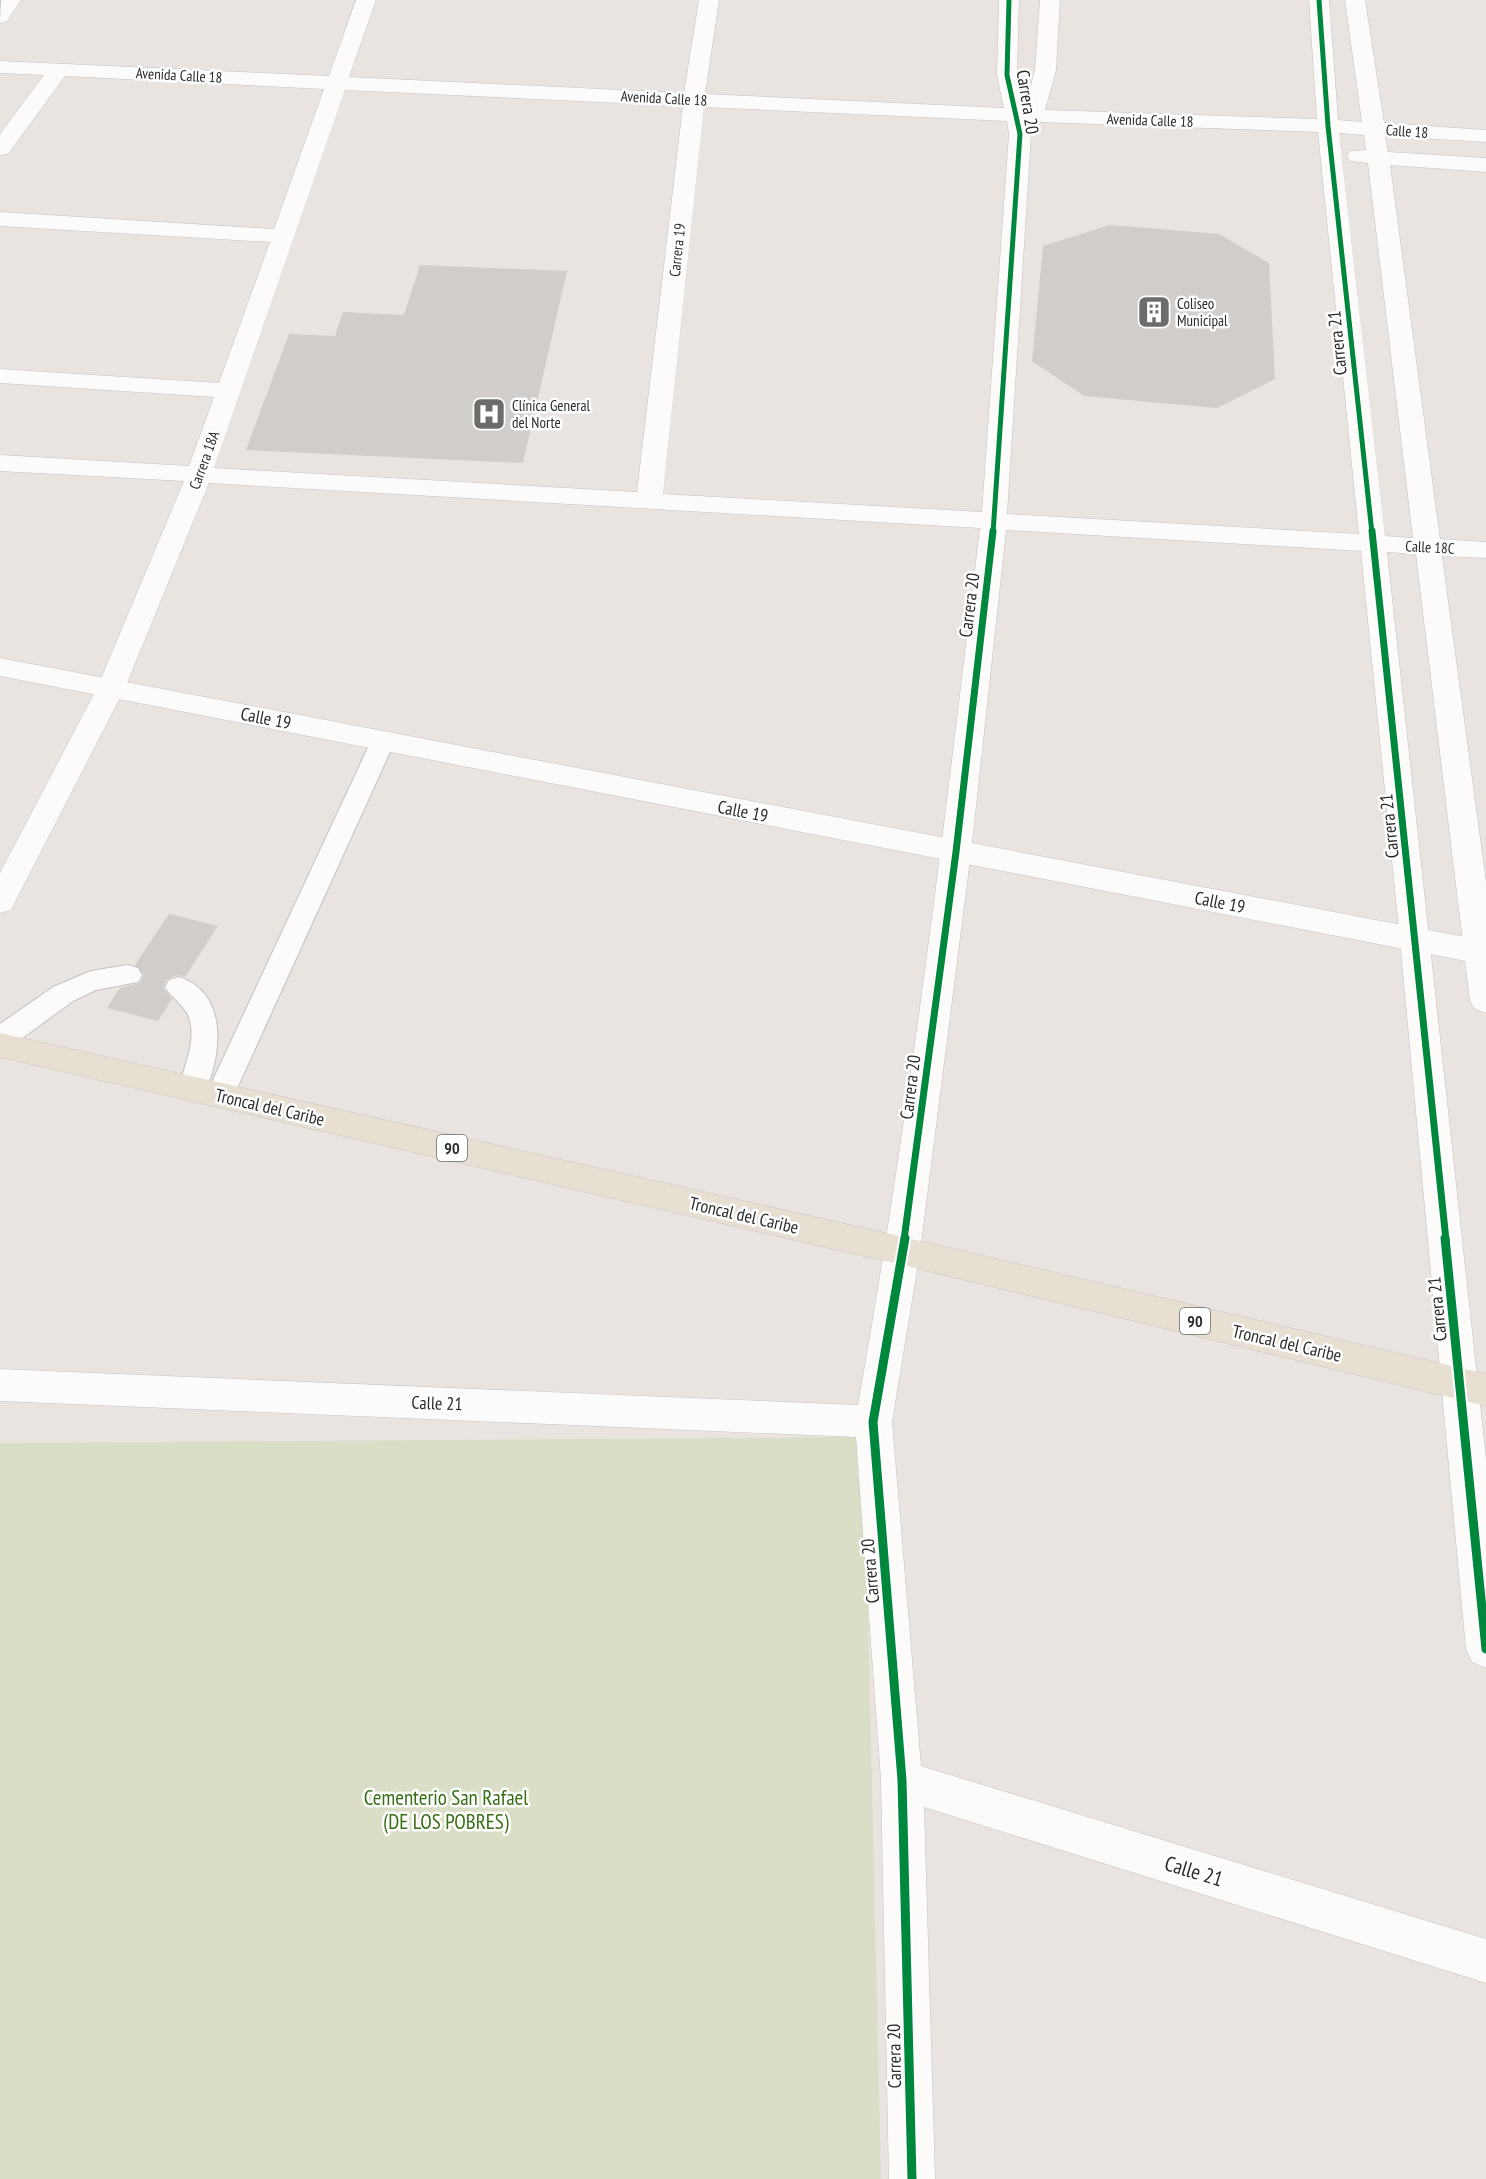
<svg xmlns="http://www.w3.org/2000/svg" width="1486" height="2179" viewBox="0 0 1486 2179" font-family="'PT Sans Narrow',sans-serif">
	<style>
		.cemetery { fill: #dadec7 }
		.building { fill: #d0cdca }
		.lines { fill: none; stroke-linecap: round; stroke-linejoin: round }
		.lane-casing { stroke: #c3c1c2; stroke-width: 2 }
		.street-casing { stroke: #c3c1c2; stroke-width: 1 }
		.secondary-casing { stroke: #c3c1c2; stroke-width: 1 }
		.primary-casing { stroke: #c5c3c1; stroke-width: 1 }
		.lane { fill: #fcfbfa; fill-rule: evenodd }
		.street { fill: #fcfbfa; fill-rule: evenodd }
		.secondary { fill: #fcfbfa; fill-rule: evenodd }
		.primary { fill: #e8dfd3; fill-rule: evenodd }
		.cycleway-far2-casing { stroke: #fff; stroke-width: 8 }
		.cycleway-far1-casing { stroke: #fff; stroke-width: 10 }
		.cycleway-casing { stroke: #fff; stroke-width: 13 }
		.cycleway-far2 { stroke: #00873e; stroke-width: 5 }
		.cycleway-far1 { stroke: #00873e; stroke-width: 7 }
		.cycleway { stroke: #00873e; stroke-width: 9 }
		.labels { text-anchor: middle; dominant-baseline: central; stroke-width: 5; stroke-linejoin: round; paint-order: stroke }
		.far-street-label { font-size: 15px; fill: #2b2b2b; stroke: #fff }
		.far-poi-label { font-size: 15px; fill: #2b2b2b; stroke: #fff; text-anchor: start }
		.shield { fill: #fff; stroke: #6b6b6b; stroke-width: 1.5 }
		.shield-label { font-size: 16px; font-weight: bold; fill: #2b2b2b }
		.street-label { font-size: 18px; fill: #2b2b2b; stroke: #fff }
		.near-park-label { font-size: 21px; fill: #376f15; stroke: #fff }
		.near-street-label { font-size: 21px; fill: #2b2b2b; stroke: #fff }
	</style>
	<rect width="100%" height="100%" fill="#eae4e0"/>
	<path class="cemetery" d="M864 1437 881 2179H0V1443Z"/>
	<path class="building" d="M1110 225 1219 234 1269 263 1275 379 1217 408 1084 396 1032 361 1043 246Z
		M420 265 567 271 523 463 246 450 289 334 335 336 343 312 404 315Z
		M169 914 218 926 185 977 178 975 167 979 163 988 172 999 158 1021 107 1008 120 988 140 983 144 974 135 965Z"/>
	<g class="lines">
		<defs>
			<path id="lane" d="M383 733 392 735 395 741 234 1095 230 1103 220 1106 210 1103 206 1095 371 741 374 735Z
				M128 965 138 968 142 975 138 982 96 990 73 1001 10 1047 0 1050V1024L53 987 91 971Z
				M179 977C230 993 222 1060 202 1097L192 1100 182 1097 178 1089C184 1067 199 1036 187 1013 181 1003 171 997 165 987L169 980Z"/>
			<path id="street" d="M1 0H21L7 21 0 23Z
				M356 0H376L349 77 684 93 699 0H719L705 94 1004 108 997 75 999 0H1019L1017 75 1025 108 1035 70 1040 0H1060L1056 70 1045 110 1317 119 1309 0H1329L1338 120 1362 122 1345 0H1365L1384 123 1486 130V142L1385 136 1388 152 1486 158V172L1390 165 1440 539 1486 542V558L1442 556 1486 882V1013L1475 1009 1470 1001 1416 554 1387 552 1486 1459V1668L1472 1662 1466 1649 1400 940 1361 551 1006 530 971 852 920 1251 892 1422 921 1766 1486 1939V1983L924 1807 935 2179H889L881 1780 856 1437 0 1401V1369L858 1405C910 1115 945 821 980 528L209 483 125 688 15 902 11 910 0 913V873L97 688 184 481 0 471V455L189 466 214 397 0 383V369L219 383 270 242 0 226V212L274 229 324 89 65 76 8 154 0 155V134L44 75 0 73V61L329 76ZM345 90 683 106 637 492 214 468ZM704 107 1007 121 1009 134 982 512 663 494ZM1038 122 1318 132 1359 534 1007 514 1031 134ZM1339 133 1364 135 1366 150 1350 151 1347 156 1350 161 1368 163 1413 538 1385 536Z"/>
			<path id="secondary" d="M0 658 1486 941V965L0 676Z"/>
			<path id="primary" d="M0 1033 903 1237 1486 1374V1406L903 1265 0 1057Z"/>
		</defs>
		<use href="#lane" class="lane-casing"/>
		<use href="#street" class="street-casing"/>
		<use href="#secondary" class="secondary-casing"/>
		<use href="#primary" class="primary-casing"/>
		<use href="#lane" class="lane"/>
		<use href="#street" class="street"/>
		<use href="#secondary" class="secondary"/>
		<use href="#primary" class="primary"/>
		<defs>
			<path id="cycleway-far2" d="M1319 0 1328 126 1372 533
				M993 533 1020 134 1007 75 1009 0"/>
			<path id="cycleway-far1" d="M1372 531 1446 1240
				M904 1240 956 852 993 531"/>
			<path id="cycleway" d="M905 1238 873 1422 902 1780 912 2179
				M1445 1238 1486 1649"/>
		</defs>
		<use href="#cycleway-far2" class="cycleway-far2-casing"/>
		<use href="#cycleway-far1" class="cycleway-far1-casing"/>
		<use href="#cycleway" class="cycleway-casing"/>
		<use href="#cycleway-far2" class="cycleway-far2"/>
		<use href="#cycleway-far1" class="cycleway-far1"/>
		<use href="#cycleway" class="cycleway"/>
	</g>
	<defs>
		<symbol id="building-square" viewBox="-11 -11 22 22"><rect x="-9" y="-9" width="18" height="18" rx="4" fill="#6e6c6a" stroke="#fff"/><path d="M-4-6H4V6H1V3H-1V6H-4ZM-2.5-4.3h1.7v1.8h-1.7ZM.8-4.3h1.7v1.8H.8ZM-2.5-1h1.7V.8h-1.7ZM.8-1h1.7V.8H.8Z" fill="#fff"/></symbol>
		<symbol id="hospital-square" viewBox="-11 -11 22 22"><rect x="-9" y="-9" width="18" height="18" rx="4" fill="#6e6c6a" stroke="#fff"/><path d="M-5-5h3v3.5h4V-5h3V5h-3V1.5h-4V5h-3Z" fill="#fff"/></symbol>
	</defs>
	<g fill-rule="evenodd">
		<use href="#building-square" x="1135" y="293" width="38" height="38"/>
		<use href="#hospital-square" x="470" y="395" width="38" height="38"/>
	</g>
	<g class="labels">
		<g class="far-street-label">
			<text transform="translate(179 75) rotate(3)">Avenida Calle 18</text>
			<text transform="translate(664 98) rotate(3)">Avenida Calle 18</text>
			<text transform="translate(1150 120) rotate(2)">Avenida Calle 18</text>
			<text transform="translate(1407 131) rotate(4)">Calle 18</text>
			<text transform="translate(677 250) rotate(-84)">Carrera 19</text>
			<text transform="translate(204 460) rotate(-70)">Carrera 18A</text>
			<text transform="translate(1430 547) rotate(3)">Calle 18C</text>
		</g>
		<g class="far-poi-label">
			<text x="1177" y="303">Coliseo<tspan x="1177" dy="17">Municipal</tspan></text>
			<text x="512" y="405">Clínica General<tspan x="512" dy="17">del Norte</tspan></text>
		</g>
		<g class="shield">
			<rect x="437" y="1135" width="30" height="26" rx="4.5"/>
			<rect x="1180" y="1308" width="30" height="26" rx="4.5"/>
		</g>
		<g class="shield-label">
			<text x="452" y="1148">90</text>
			<text x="1195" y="1321">90</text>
		</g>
		<g class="street-label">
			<text transform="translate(1028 102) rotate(81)">Carrera 20</text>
			<text transform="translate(1337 343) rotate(-96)">Carrera 21</text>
			<text transform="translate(969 605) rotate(-83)">Carrera 20</text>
			<text transform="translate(266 718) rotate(11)">Calle 19</text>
			<text transform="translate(743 811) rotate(11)">Calle 19</text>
			<text transform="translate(1389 826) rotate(-96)">Carrera 21</text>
			<text transform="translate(1220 902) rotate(11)">Calle 19</text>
			<text transform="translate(910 1087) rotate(-83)">Carrera 20</text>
			<text transform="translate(270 1107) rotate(13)">Troncal del Caribe</text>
			<text transform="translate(744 1215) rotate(13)">Troncal del Caribe</text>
			<text transform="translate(1437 1309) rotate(-96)">Carrera 21</text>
			<text transform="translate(1287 1343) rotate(13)">Troncal del Caribe</text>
			<text transform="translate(437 1403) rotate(2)">Calle 21</text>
			<text transform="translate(870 1571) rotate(-95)">Carrera 20</text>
			<text transform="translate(894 2056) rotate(-91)">Carrera 20</text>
		</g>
		<g class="near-park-label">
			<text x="446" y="1797">Cementerio San Rafael<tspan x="446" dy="24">(DE LOS POBRES)</tspan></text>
		</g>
		<g class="near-street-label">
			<text transform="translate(1194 1871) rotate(17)">Calle 21</text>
		</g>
	</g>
</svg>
